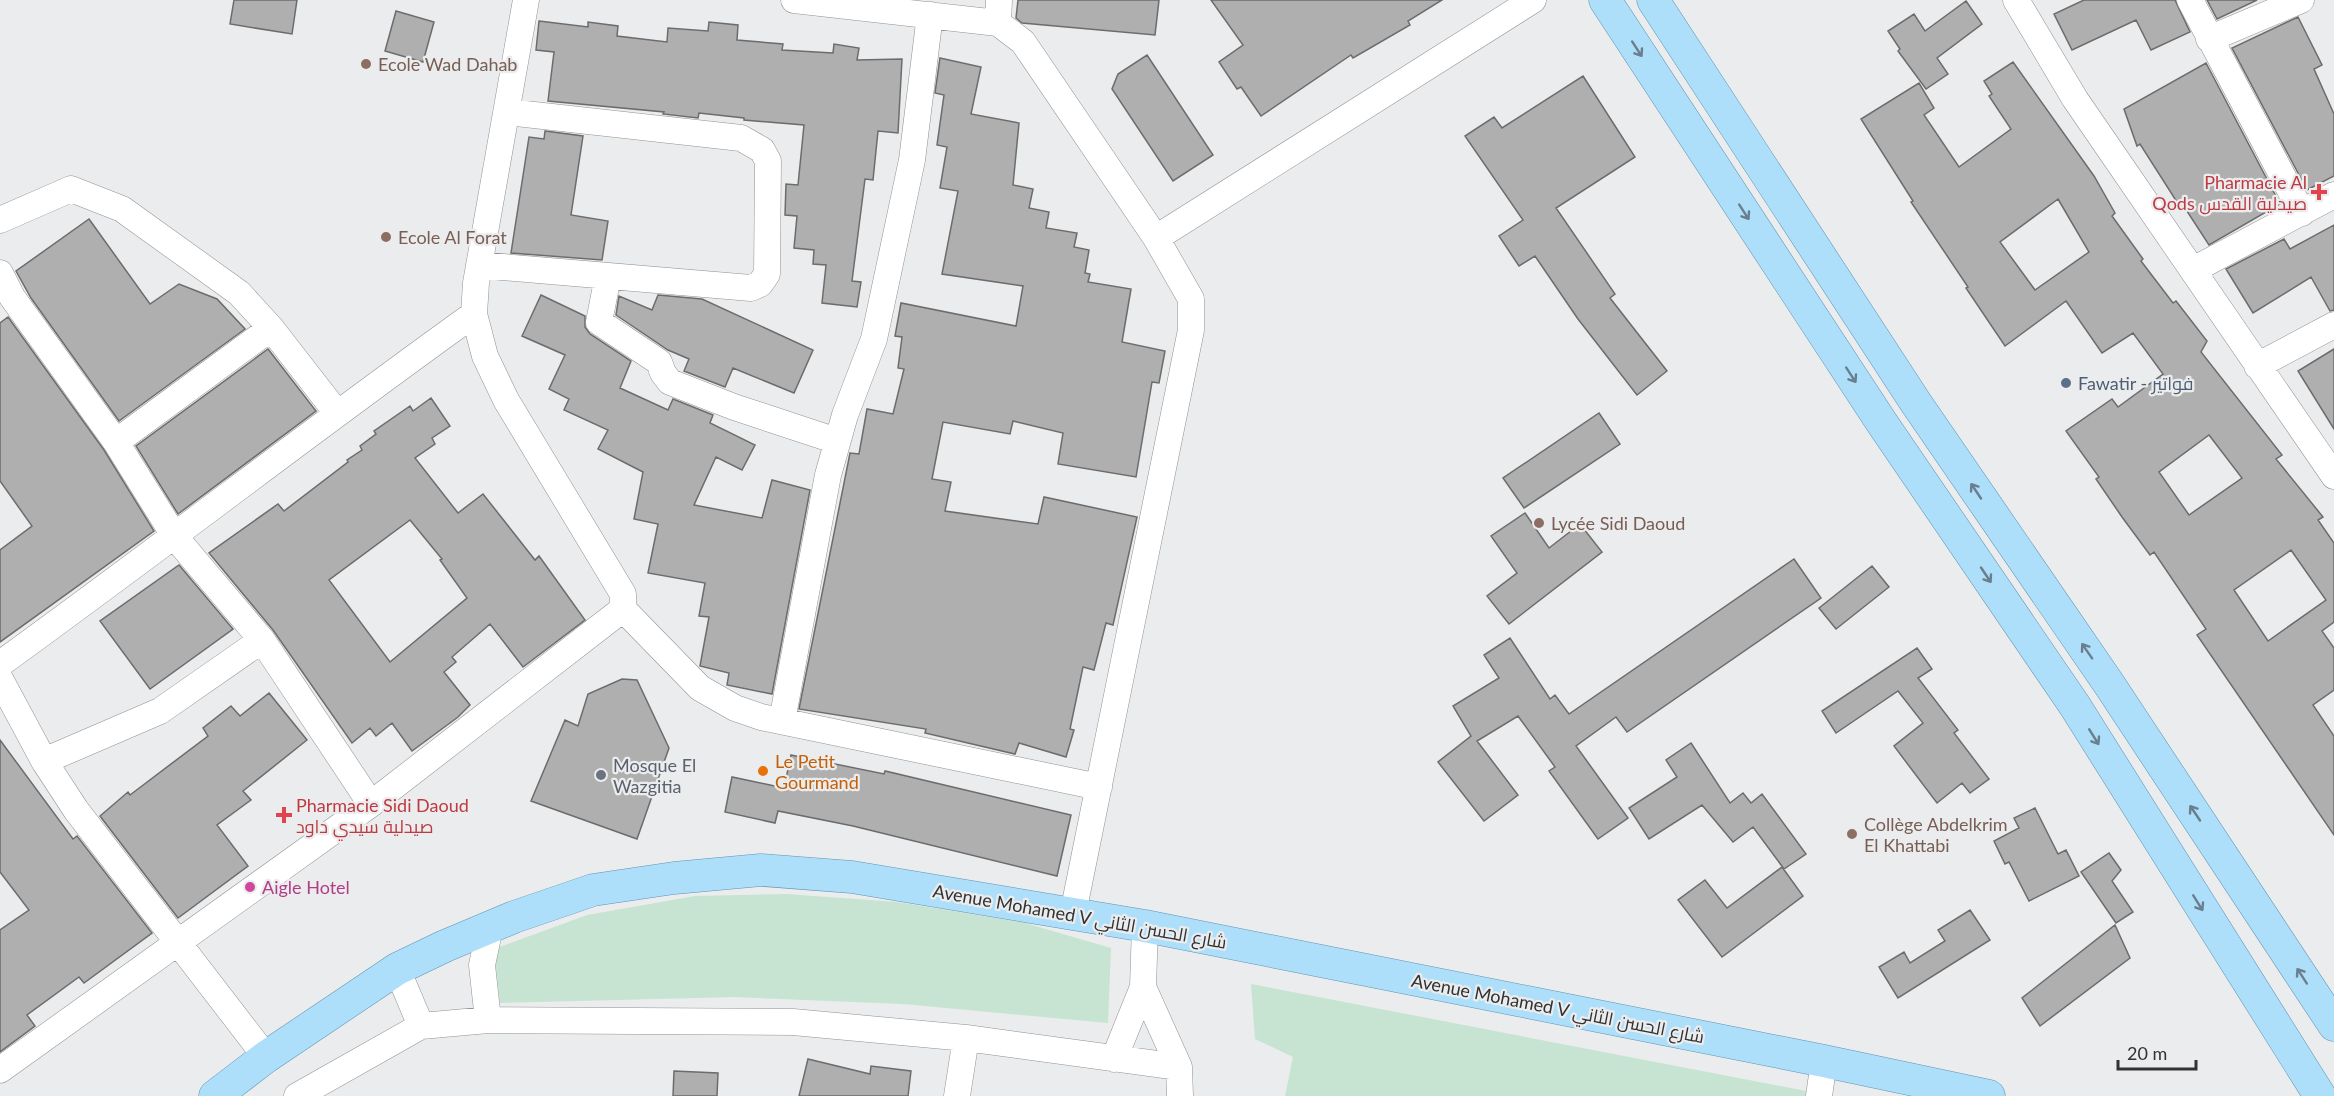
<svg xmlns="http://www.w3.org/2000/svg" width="2334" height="1096" viewBox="0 0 2334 1096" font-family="Lato,Cairo,sans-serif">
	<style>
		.green { fill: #c6e4d1 }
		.building { fill: #afafb0; stroke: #6c6c6d; stroke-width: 1.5; fill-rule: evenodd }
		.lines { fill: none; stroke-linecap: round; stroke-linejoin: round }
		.minor-casing { stroke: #919293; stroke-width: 27 }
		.major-casing { stroke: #5e94b2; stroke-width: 33 }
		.minor { stroke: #fff; stroke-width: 26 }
		.major { stroke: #addefa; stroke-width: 32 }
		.oneway { stroke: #697f8d }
		.education-dot { fill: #8d6e63; stroke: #ebeced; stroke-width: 2 }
		.health-dot { fill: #e0444e; stroke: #ebeced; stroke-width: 2 }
		.service-dot { fill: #5c6f8a; stroke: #ebeced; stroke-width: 2 }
		.food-dot { fill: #e8710a; stroke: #ebeced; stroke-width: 2 }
		.worship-dot { fill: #6b7280; stroke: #ebeced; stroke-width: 2 }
		.hotel-dot { fill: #d1479c; stroke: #ebeced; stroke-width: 2 }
		.labels { text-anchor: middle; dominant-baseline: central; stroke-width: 4.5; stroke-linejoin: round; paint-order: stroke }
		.education-label { font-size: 18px; fill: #785e54; stroke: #ebeced; text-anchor: start }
		.health-label { font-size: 18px; fill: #be3a42; stroke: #ebeced; text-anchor: end }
		.service-label { font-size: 18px; fill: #4e5e75; stroke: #ebeced; text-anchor: start }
		.food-label { font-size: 18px; fill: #c56008; stroke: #ebeced; text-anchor: start }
		.worship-label { font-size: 18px; fill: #5b616d; stroke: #ebeced; text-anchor: start }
		.hotel-label { font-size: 18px; fill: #b23c85; stroke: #ebeced; text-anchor: start }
		.street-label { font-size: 18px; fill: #323233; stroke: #ebeced }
	</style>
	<rect width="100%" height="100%" fill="#ebeced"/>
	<path class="green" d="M786 894 897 902 1025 923 1111 948 1108 1023 903 1004 735 997 500 1003 494 949 587 915 695 896Z
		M1251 984 1806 1091 1805 1096H1285L1293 1057 1255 1039Z"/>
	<path class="building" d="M234 0H297L292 34 230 24Z
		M1018 0H1159L1155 35 1022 23 1016 18Z
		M1211 0H1442L1408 21 1410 25 1353 58 1351 55 1261 116 1241 87 1237 89 1219 62 1243 45Z
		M2084 0H2175L2190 32 2151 50 2136 20 2072 50 2054 14Z
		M2207 0H2257L2217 19Z
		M1966 1 1982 24 1937 58 1948 74 1926 89 1898 51 1900 49 1888 31 1914 14 1925 31Z
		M396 11 434 22 423 62 385 51Z
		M2298 17 2322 65 2314 69 2334 114V176L2307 190 2232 48Z
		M539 21 588 27V22L618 26 617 36 667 42 668 28 708 31 709 22 738 25 737 40 783 44 782 50 833 53 834 44 859 48 857 60 902 59 898 133 878 131 873 180 865 179 852 281 861 282 857 307 822 303 826 265 813 264 814 250 794 248 797 216 785 215 786 184 798 185 804 125 744 120V118L699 113 698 118 663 114 664 112 548 101 554 52 536 50Z
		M1147 55 1213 155 1173 181 1112 89 1118 74Z
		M940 58 981 67 971 114 1019 123 1013 185 1033 189 1029 208 1049 212 1046 228 1077 233 1074 247 1089 250 1085 273 1090 274 1088 282 1131 289 1122 342 1165 351 1159 383 1152 382 1136 477 1058 464 1063 433 1013 421 1010 434 943 422 932 479 951 482 945 511 1038 524 1044 497 1137 517 1113 625 1106 623 1094 670 1083 667 1070 729 1074 730 1066 757 1019 743 1015 754 925 733 926 729 799 709 850 453 859 454 867 409 893 414 904 369 898 368 902 337 895 336 901 303 1016 326 1023 286 942 274 958 191 940 188 947 147 937 145 944 95 935 93Z
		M2013 62 2094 176 2115 213 2112 216 2143 259 2141 261 2173 303 2176 301 2207 341 2201 352 2282 455 2276 459 2323 517 2318 520 2334 543V622L2322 631 2334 648V690L2313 705 2334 736V835L2197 635 2206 629 2154 552 2150 555 2122 517 2096 479 2099 477 2066 431 2112 399 2118 407 2163 374 2133 333 2102 353 2066 301 2005 346 1966 288 1968 287 1911 202 1913 201 1861 119 1919 83 1934 108 1924 115 1959 167 2011 129 1989 96 1992 94 1984 81ZM2058 199 2089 252 2035 290 2000 242ZM2209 435 2242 478 2189 515 2159 472ZM2291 550 2326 600 2268 641 2234 590Z
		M2206 63 2280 204 2209 245 2185 208 2182 210 2140 144 2137 146 2124 109Z
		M1583 76 1635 157 1556 208 1615 294 1610 298 1667 371 1637 395 1578 319 1535 256 1519 266 1499 236 1523 220 1465 136 1494 117 1502 128Z
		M545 131 583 136 571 215 608 221 602 260 511 253 529 137 544 139Z
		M89 219 150 304 179 284 217 299 245 329 119 421 31 298 16 271Z
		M2334 225V310L2330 311 2311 277 2253 313 2226 269 2284 239 2290 249Z
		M541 295 585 316V327L590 334 631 361 620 388 668 410 673 399 713 415 710 423 755 445 742 470 716 457 694 505 762 518 772 480 810 490 772 694 727 685 729 673 700 666 709 617 699 616 705 583 648 573 658 524 634 519 643 472 598 449 608 430 564 410 569 399 549 389 565 355 522 336Z
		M658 295 702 299 813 350 794 393 733 368 725 387 684 371 689 359 668 350 616 315 619 296 652 310Z
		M8 317 104 450 154 531 0 642V550L32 526 0 481V323Z
		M268 349 316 411 178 514 136 446Z
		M2334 349V429L2298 371Z
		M431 398 450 426 432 438 435 444 415 458 458 513 483 494 535 560 539 556 585 620 523 667 490 624 452 657 456 662 444 672 470 705 458 717 412 751 392 723 376 736 370 728 352 743 273 630 209 553 278 504 284 511 348 462 347 460 362 450 360 446 376 434 374 431 410 406 413 411ZM410 520 442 559 440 560 467 598 390 662 329 580Z
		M1599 413 1620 444 1524 508 1503 478Z
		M1525 513 1549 548 1580 524 1602 552 1509 624 1487 596 1517 573 1491 536Z
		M1794 559 1821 598 1627 732 1616 717 1576 746 1628 818 1598 839 1549 771 1555 767 1518 716 1477 741 1518 795 1484 821 1438 762 1471 736 1453 706 1499 678 1484 655 1510 638 1550 699 1555 695 1569 714Z
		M179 565 233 629 150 689 100 621Z
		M1872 566 1889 587 1836 629 1819 608Z
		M1917 648 1932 669 1918 678 1958 730 1954 733 1989 779 1970 793 1962 783 1937 803 1894 746 1923 723 1898 691 1836 733 1822 711Z
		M622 679 637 680 669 748 637 839 531 801 565 720 578 726 588 694Z
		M269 693 307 740 243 791 251 800 217 825 248 866 178 918 100 816 128 792 130 795 208 736 203 728 231 706 240 716Z
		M0 740 73 839 77 836 152 933 84 983 79 977 27 1015 35 1026 0 1052V930L29 910 0 872Z
		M1691 743 1730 803 1743 793 1751 803 1762 794 1806 854 1784 869 1753 827 1733 842 1702 805 1649 839 1629 808 1677 777 1666 760Z
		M791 755 884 774 885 771 1071 815 1057 876 853 826 778 811 775 823 725 812 732 777 784 788Z
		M2035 808 2058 854 2066 850 2079 876 2029 901 2009 862 2005 864 1994 841 2019 828 2014 818Z
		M2109 853 2121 870 2112 881 2133 912 2116 923 2081 872Z
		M1782 867 1803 896 1722 957 1678 900 1705 880 1727 908Z
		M1970 910 1990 940 1898 998 1879 967 1904 952 1910 963 1945 941 1938 930Z
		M2115 925 2130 958 2040 1026 2022 998Z
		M808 1059 870 1074 871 1066 911 1071 908 1096H799Z
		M674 1071 718 1073 717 1096H673Z"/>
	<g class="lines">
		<defs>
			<path id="minor" d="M794 0 998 23 1023 42 1156 238 1191 299V330L1073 913
				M2016 0 2075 99 2334 476
				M2190 0 2302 213
				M998 23 999 0
				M2209 39 2301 0
				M0 220 71 189 122 209 239 293 271 328 337 413
				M1156 238 1533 0
				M479 265 751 288 760 284 767 274 768 161 762 150 741 138 507 112
				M2193 270 2334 195
				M0 273 12 297 116 442 175 537 262 640 371 804
				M608 276 599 322 659 362 663 373 670 382 734 407 837 441
				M2257 366 2334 325
				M116 442 271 328
				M623 609 700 688 735 708 761 717 1099 787
				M0 664C159 549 315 428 474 314
				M0 679 44 761 76 810 266 1057
				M782 721 828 475 845 415 874 339 912 160 930 15
				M44 761 160 711 262 640
				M1145 926 1143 987 1179 1067 1180 1096
				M397 969 421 1026 488 1020 793 1022 966 1038 1179 1067
				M488 1020 482 965 490 927
				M1114 1059 1143 987
				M0 1070 371 804 623 609V594L506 400 485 356 474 314 476 283 526 0
				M297 1096 421 1026
				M957 1096 966 1038
				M1819 1096 1824 1061"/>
			<path id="major" d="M1605 0 1882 423 2075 706 2320 1096
				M1653 0 1916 403 2109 684 2334 1025
				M215 1096 266 1057 397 969 445 946 514 917 593 890 674 878 761 870 852 877 1145 926 1824 1061 1989 1096"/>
		</defs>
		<use href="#minor" class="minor-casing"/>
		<use href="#major" class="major-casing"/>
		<use href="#minor" class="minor"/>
		<use href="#major" class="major"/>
	</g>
	<defs><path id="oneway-shaft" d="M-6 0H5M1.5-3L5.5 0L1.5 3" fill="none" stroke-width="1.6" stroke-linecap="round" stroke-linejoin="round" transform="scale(1.5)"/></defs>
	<g class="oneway">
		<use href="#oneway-shaft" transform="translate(1637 49) rotate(57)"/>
		<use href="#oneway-shaft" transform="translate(1744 212) rotate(57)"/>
		<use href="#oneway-shaft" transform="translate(1851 375) rotate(57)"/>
		<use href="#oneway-shaft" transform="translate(1976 491) rotate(-124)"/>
		<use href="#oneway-shaft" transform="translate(1986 575) rotate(56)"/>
		<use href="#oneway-shaft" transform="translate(2087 651) rotate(-125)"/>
		<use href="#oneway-shaft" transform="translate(2094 737) rotate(58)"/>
		<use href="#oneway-shaft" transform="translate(2195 813) rotate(-124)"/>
		<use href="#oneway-shaft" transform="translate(2198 903) rotate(58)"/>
		<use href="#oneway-shaft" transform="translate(2302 976) rotate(-123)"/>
	</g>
	<g class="education-dot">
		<circle cx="366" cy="64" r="6"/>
		<circle cx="386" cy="237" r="6"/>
		<circle cx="1539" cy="523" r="6"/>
		<circle cx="1852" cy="834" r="6"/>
	</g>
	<g class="health-dot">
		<path d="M2316 183h6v6h6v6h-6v6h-6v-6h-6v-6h6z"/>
		<path d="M281 806h6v6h6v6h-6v6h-6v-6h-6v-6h6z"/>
	</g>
	<circle class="service-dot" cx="2066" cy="383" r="6"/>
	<circle class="food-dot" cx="763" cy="771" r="6"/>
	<circle class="worship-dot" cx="601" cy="775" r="6"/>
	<circle class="hotel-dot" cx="250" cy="887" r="6"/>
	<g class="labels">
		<g class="education-label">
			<text x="378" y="64">Ecole Wad Dahab</text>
			<text x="398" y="237">Ecole Al Forat</text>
			<text x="1551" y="523">Lycée Sidi Daoud</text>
			<text x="1864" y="824">Collège Abdelkrim<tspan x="1864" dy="21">El Khattabi</tspan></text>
		</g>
		<g class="health-label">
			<text x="2307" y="182">Pharmacie Al<tspan x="2307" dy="21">Qods صيدلية القدس</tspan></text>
			<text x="296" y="805" text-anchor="start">Pharmacie Sidi Daoud<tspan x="296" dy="21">صيدلية سيدي داود</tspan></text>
		</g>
		<g class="service-label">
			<text x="2078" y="383">Fawatir - فواتير</text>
		</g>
		<g class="food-label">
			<text x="775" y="761">Le Petit<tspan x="775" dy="21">Gourmand</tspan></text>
		</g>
		<g class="worship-label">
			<text x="613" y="765">Mosque El<tspan x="613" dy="21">Wazgitia</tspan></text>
		</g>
		<g class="hotel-label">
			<text x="262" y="887">Aigle Hotel</text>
		</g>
		<g class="street-label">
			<text transform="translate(1080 916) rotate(10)">Avenue Mohamed V شارع الحسن الثاني</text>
			<text transform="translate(1558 1008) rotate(11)">Avenue Mohamed V شارع الحسن الثاني</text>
		</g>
	</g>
	<path d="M2118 1060v9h78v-9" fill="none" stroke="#323233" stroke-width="3"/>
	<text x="2127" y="1060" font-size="18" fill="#323233" stroke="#ebeced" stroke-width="4.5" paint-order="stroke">20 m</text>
</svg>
